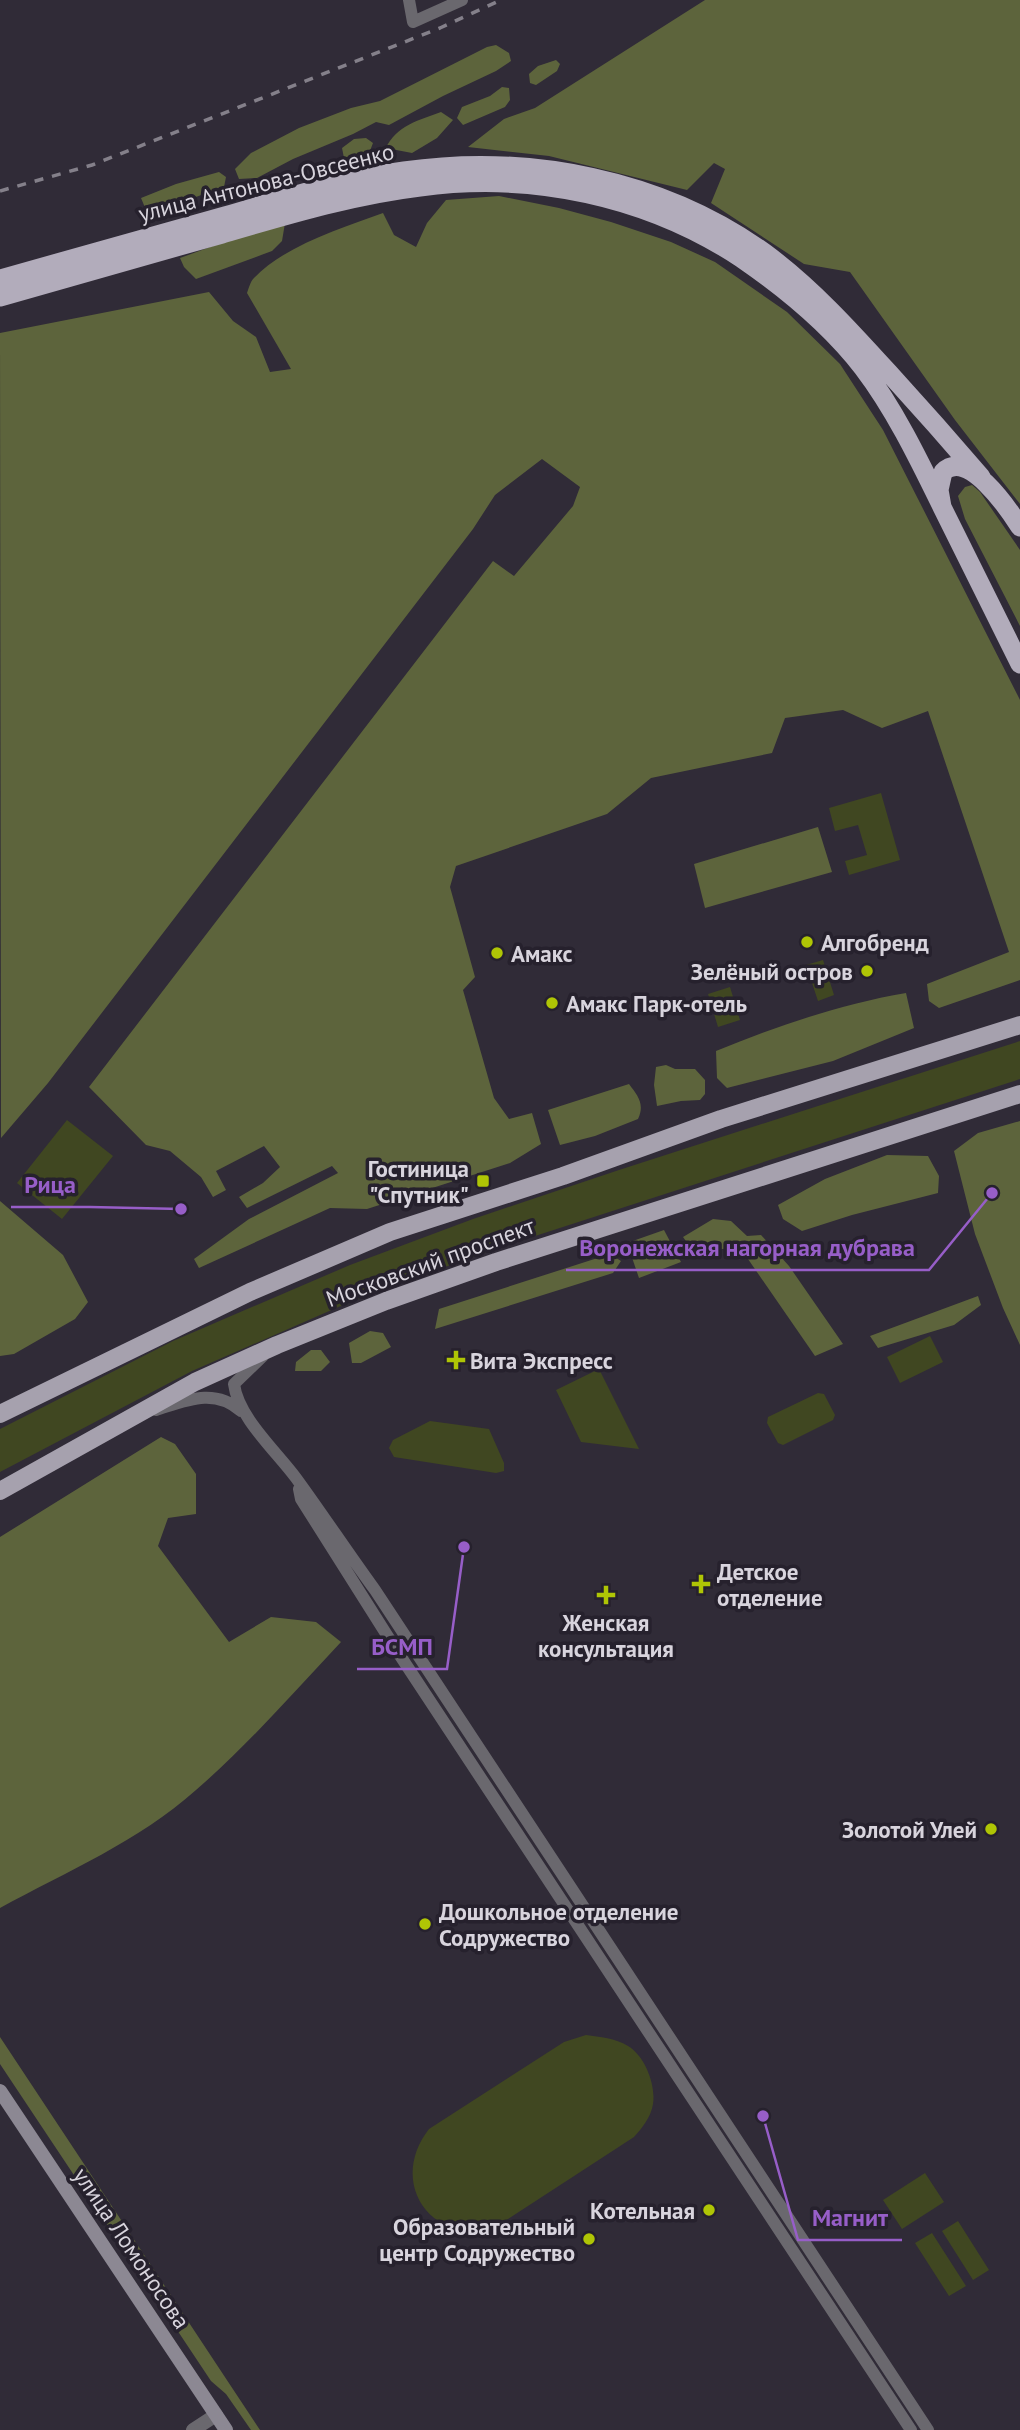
<svg xmlns="http://www.w3.org/2000/svg" width="1020" height="2430" viewBox="0 0 1020 2430" font-family="'PT Sans',sans-serif">
	<style>
		.green { fill: #404721 }
		.forest { fill: #5d643c }
		.lines { fill: none; stroke-linecap: round; stroke-linejoin: round }
		.minor { stroke: #6a686e; stroke-width: 12 }
		.tertiary { stroke: #6a686e; stroke-width: 14 }
		.secondary { stroke: #8c8893; stroke-width: 14 }
		.primary { stroke: #a6a1ae; stroke-width: 18 }
		.trunk { stroke: #b2acbb; stroke-width: 19 }
		.rail { stroke: #84808a; stroke-width: 3.5; stroke-dasharray: 9 9; stroke-linecap: butt }
		.poi-dot { fill: #afc505; stroke: #26212d; stroke-width: 2.5 }
		.labels { text-anchor: middle; dominant-baseline: central; stroke-width: 7; stroke-linejoin: round; paint-order: stroke }
		.street-label { font-size: 23px; fill: #d8d4dd; stroke: #26212d }
		.poi-label { font-size: 23px; font-weight: bold; fill: #d8d4dd; stroke: #26212d; text-anchor: start }
		.leader { fill: none; stroke: #975ec8; stroke-width: 2.5 }
		.callout-dot { fill: #975ec8; stroke: #26212d; stroke-width: 2.5 }
		.callout-label { font-size: 24px; text-anchor: middle; font-weight: bold; fill: #975ec8; stroke: #26212d; stroke-width: 7; stroke-linejoin: round; paint-order: stroke }
	</style>
	<rect width="100%" height="100%" fill="#302b37"/>
	<path class="green" d="M881 793 900 860 849 875 845 861 867 855 858 825 835 831 829 808Z
		M823 960 834 995 818 1001 806 965Z
		M730 987 740 1020 718 1027 708 994Z
		M1020 1041V1079L486 1252 352 1301 192 1371 0 1472V1429L173 1341 350 1265 473 1219 619 1170Z
		M67 1120 113 1156 62 1219 17 1183Z
		M930 1336 943 1362 900 1383 887 1357Z
		M599 1369 639 1449 581 1442 556 1390Z
		M818 1393 824 1394 835 1415 833 1420 783 1445 778 1443 767 1423 768 1417Z
		M430 1421 489 1429 504 1463V1471L496 1473 394 1457 389 1448 393 1440Z
		M586 2035C600 2037 615 2038 628 2046 645 2056 656 2085 653 2104 651 2117 642 2128 634 2137L491 2230C427 2242 389 2180 429 2129L564 2042Z
		M925 2173 944 2202 902 2229 883 2200Z
		M958 2221 989 2270 973 2280 942 2231Z
		M932 2233 966 2286 949 2296 915 2243Z"/>
	<path class="forest" d="M705 0H1020V504L955 420 850 272 804 264 711 203 725 169 714 163 687 190 549 156 468 147 504 119 535 108Z
		M496 45 509 53 511 61 496 71 443 96 389 125 376 122 353 134 293 159 257 178 239 179 235 169 251 153 299 128 351 108 380 101 487 47Z
		M556 60 560 64 557 71 536 85 530 83 529 74 538 66Z
		M502 87 509 88 510 100 505 107 463 125 457 118 462 107 490 96Z
		M441 112 453 120 437 138 412 153 386 148C396 126 419 120 441 112Z
		M366 138 373 143 368 156 354 155 344 158 342 148 354 139Z
		M219 172 226 177 224 187 162 209 146 210 141 198 176 184Z
		M499 196 559 208 611 222 671 242 715 262 787 312 840 364 883 430 1020 700V980L939 1008 929 1001 927 984 1009 952 928 711 882 728 843 710 785 718 772 753 651 778 607 814 456 866 450 887 475 977 463 990 494 1098 509 1119 532 1113 541 1144 510 1163 367 1209 330 1208 199 1268 194 1259 249 1219 338 1173 332 1166 247 1208 239 1197 263 1183 280 1167 264 1146 216 1171 226 1190 213 1197 201 1177 170 1151 146 1145 89 1087 493 561 514 576 573 506 580 487 542 459 495 495 473 529 48 1083 1 1138 0 333 209 292 233 321 256 337 270 372 291 369 247 293C249 288 250 282 254 278 284 246 342 228 383 213L394 235 416 247 427 223 446 200Z
		M285 223 282 241 272 251 196 279 184 267 180 258 254 231Z
		M972 485 980 492 1020 550V626L965 519 958 496 965 487Z
		M818 827 832 872 705 908 694 864Z
		M906 993 914 1028 833 1061 727 1088 717 1078 716 1051C777 1026 841 1004 906 993Z
		M666 1065 675 1069H695L705 1080V1094L700 1100 681 1101 657 1106 654 1085 656 1067Z
		M629 1084C638 1096 645 1104 638 1119L595 1136 560 1145 548 1110Z
		M1020 1121V1345L1003 1308 975 1234 954 1151 978 1133Z
		M887 1155 928 1156 939 1176 938 1193 852 1215 802 1231 783 1219 778 1205 825 1179Z
		M0 1201 63 1255 88 1302 75 1319 14 1354 0 1356Z
		M713 1219 731 1221 747 1236 761 1235 789 1266 843 1344 815 1356 739 1246 695 1254 683 1237Z
		M664 1230 681 1262 639 1278 627 1243Z
		M610 1254 621 1261 613 1273 435 1329 439 1309Z
		M978 1296 981 1305 954 1325 878 1348 870 1336Z
		M370 1331 383 1333 391 1347 361 1363H352L349 1343Z
		M311 1350H321L330 1362 321 1371H295L296 1362Z
		M161 1437 175 1444 196 1474V1514L168 1518 158 1546 229 1642 271 1617 316 1622 341 1642C294 1692 248 1745 196 1790 139 1841 66 1872 0 1908V1537Z
		M0 2037 260 2430H251L226 2394 211 2381 0 2064Z"/>
	<g class="lines">
		<path class="minor" d="M409 0 413 22 462 0
			M263 1356 234 1384C238 1417 276 1451 296 1478 323 1515 348 1553 375 1590L928 2430
			M156 1410C185 1401 214 1387 241 1411
			M299 1489 301 1499 397 1651 911 2430"/>
		<path class="tertiary" d="M193 2430 216 2415"/>
		<path class="secondary" d="M0 2091 226 2430"/>
		<path class="primary" d="M0 1414 250 1292 390 1232 563 1176 721 1119 1020 1025
			M0 1491 195 1382 277 1345 386 1301 496 1262 1020 1094"/>
		<path class="trunk" d="M0 279C75 258 150 237 225 216 284 199 343 179 404 171 528 153 662 179 765 253 811 287 850 330 889 373 920 407 951 442 981 477
			M0 297C74 276 148 255 222 234 287 215 353 195 420 187 532 172 647 196 741 258 786 289 830 325 863 368 895 410 919 460 942 507
			M1020 527C1008 508 967 448 943 472L939 490 942 507 1020 664"/>
		<path class="rail" d="M0 191 92 165 440 28 501 0"/>
	</g>
	<g class="poi-dot">
		<circle cx="807" cy="942" r="7"/>
		<circle cx="497" cy="953" r="7"/>
		<circle cx="867" cy="971" r="7"/>
		<circle cx="552" cy="1003" r="7"/>
		<rect x="476" y="1174" width="14" height="14" rx="3.5"/>
		<path d="M452.5 1349.5h7v7h7v7h-7v7h-7v-7h-7v-7h7z"/>
		<path d="M697.5 1573.5h7v7h7v7h-7v7h-7v-7h-7v-7h7z"/>
		<path d="M602.5 1584.5h7v7h7v7h-7v7h-7v-7h-7v-7h7z"/>
		<circle cx="991" cy="1829" r="7"/>
		<circle cx="425" cy="1924" r="7"/>
		<circle cx="709" cy="2210" r="7"/>
		<circle cx="589" cy="2239" r="7"/>
	</g>
	<g class="labels">
		<g class="street-label">
			<text transform="translate(266 182) rotate(-14)">улица Антонова-Овсеенко</text>
			<text transform="translate(430 1262) rotate(-20)">Московский проспект</text>
			<text transform="translate(132 2248) rotate(56)">улица Ломоносова</text>
		</g>
		<g class="poi-label">
			<text x="821" y="942">Алгобренд</text>
			<text x="511" y="953">Амакс</text>
			<text x="853" y="971" text-anchor="end">Зелёный остров</text>
			<text x="566" y="1003">Амакс Парк-отель</text>
			<text x="469" y="1168" text-anchor="end">Гостиница<tspan x="469" dy="26">"Спутник"</tspan></text>
			<text x="470" y="1360">Вита Экспресс</text>
			<text x="717" y="1571">Детское<tspan x="717" dy="26">отделение</tspan></text>
			<text x="606" y="1622" text-anchor="middle">Женская<tspan x="606" dy="26">консультация</tspan></text>
			<text x="977" y="1829" text-anchor="end">Золотой Улей</text>
			<text x="439" y="1911">Дошкольное отделение<tspan x="439" dy="26">Содружество</tspan></text>
			<text x="695" y="2210" text-anchor="end">Котельная</text>
			<text x="575" y="2226" text-anchor="end">Образовательный<tspan x="575" dy="26">центр Содружество</tspan></text>
		</g>
	</g>
	<path class="leader" d="M181 1209L90 1207H11M992 1193L929 1270H566M464 1547L447 1669H357M763 2116L798 2240H902"/>
	<g class="callout-dot">
		<circle cx="181" cy="1209" r="7"/>
		<circle cx="992" cy="1193" r="7"/>
		<circle cx="464" cy="1547" r="7"/>
		<circle cx="763" cy="2116" r="7"/>
	</g>
	<g class="callout-label">
		<text x="50" y="1193">Рица</text>
		<text x="747" y="1256">Воронежская нагорная дубрава</text>
		<text x="402" y="1655">БСМП</text>
		<text x="850" y="2226">Магнит</text>
	</g>
</svg>
